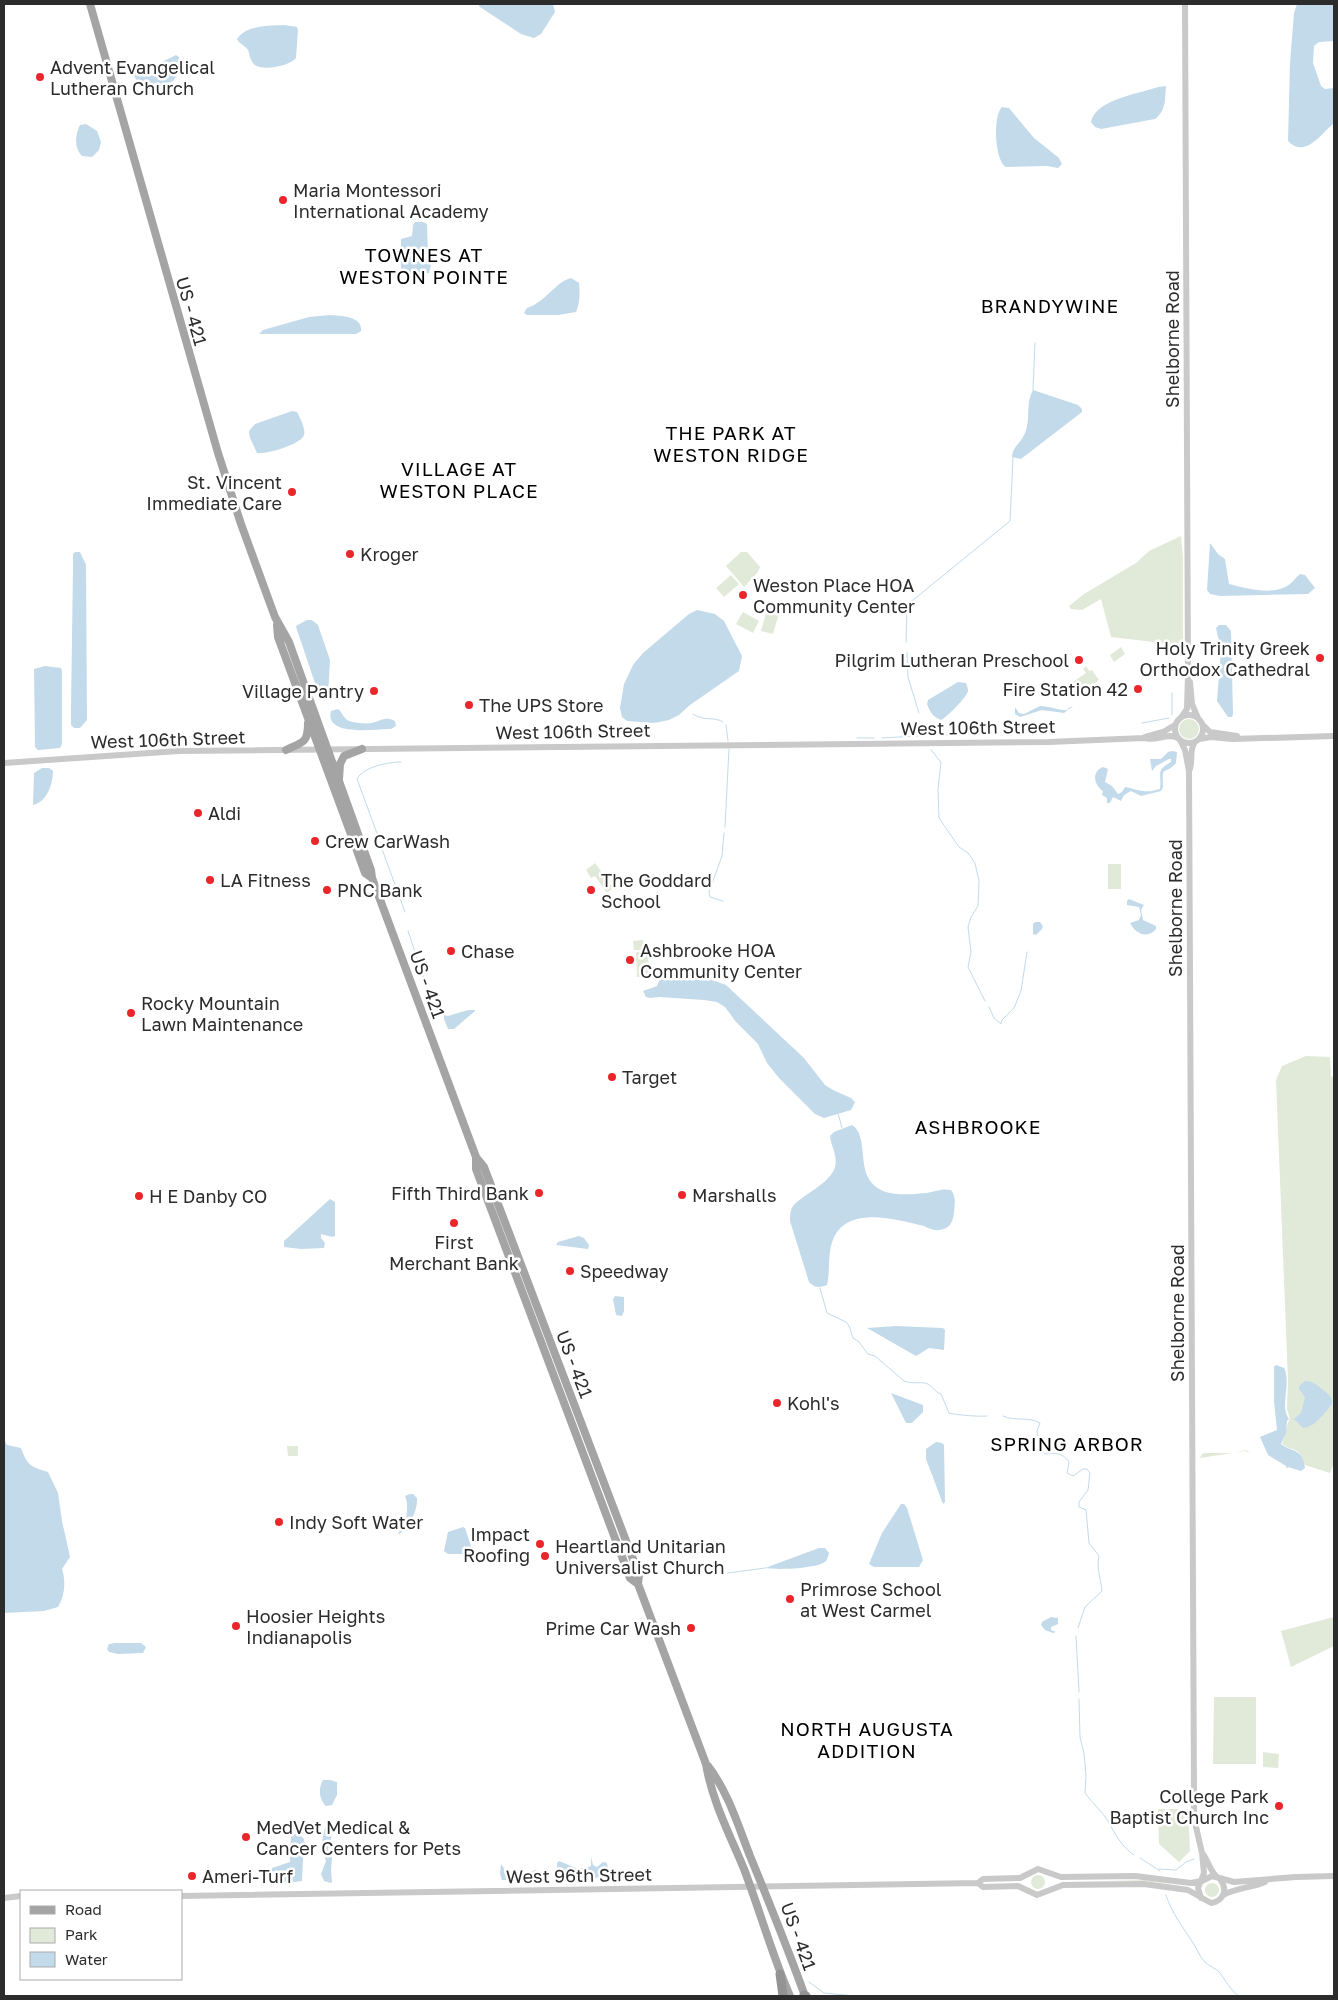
<svg xmlns="http://www.w3.org/2000/svg" width="1338" height="2000" viewBox="0 0 1338 2000" font-family="'Golos Text',sans-serif">
	<style>
		.green { fill: #e1ead8 }
		.water { fill: #c3daeb }
		.lines { fill: none; stroke-linecap: round; stroke-linejoin: round }
		.stream { stroke: #c3daeb; stroke-width: 1 }
		.minor { stroke: #c9c9c9; stroke-width: 6 }
		.major { stroke: #a4a4a4; stroke-width: 8 }
		.highway { stroke: #939393; stroke-width: 9 }
		.poi-dot { fill: #ea262a; stroke: #fff; stroke-width: 2 }
		.labels { text-anchor: middle; dominant-baseline: central; stroke-width: 5; stroke-linejoin: round; paint-order: stroke }
		.poi-label { font-size: 18px; fill: #2c2c2c; stroke: #fff; text-anchor: start }
		.street-label { font-size: 18px; fill: #2c2c2c; stroke: #fff }
		.neighbourhood-label { font-size: 19px; letter-spacing: 1px; fill: #000; stroke: #fff }
	</style>
	<rect width="100%" height="100%" fill="#fff"/>
	<path class="green" d="M1181 536 1183 556V644H1171L1111 637 1101 599 1082 610 1071 609 1069 606 1084 594 1136 563 1149 551Z
		M741 552H747L760 567 758 572 744 587 726 566Z
		M731 575 739 584 724 597 716 588Z
		M768 607 780 610 773 634 761 631Z
		M743 612 759 621 753 633 736 624Z
		M1121 647 1125 654 1114 662 1110 655Z
		M1086 666 1089 671 1092 670 1099 680 1081 693 1077 687 1073 690 1070 684 1086 673 1083 669Z
		M1179 729a10 10 0 1 1 20 0a10 10 0 1 1-20 0Z
		M595 863 613 888 607 893 595 876 591 878 586 870Z
		M1108 864H1121V889H1108Z
		M643 940 644 950H634L633 941Z
		M648 951 649 976 637 977 636 952Z
		M1306 1056 1330 1057 1331 1076 1334 1078V1463L1330 1473 1305 1465C1299 1446 1296 1453 1282 1444 1285 1437 1286 1425 1290 1419L1287 1409 1288 1380 1276 1080 1282 1066Z
		M287 1446H298V1456H288Z
		M1246 1450 1250 1453 1245 1451 1200 1458 1202 1454 1206 1453H1233Z
		M1334 1617V1646L1291 1667 1281 1631Z
		M1214 1697H1256V1764H1213Z
		M1263 1752 1279 1754 1278 1768 1263 1767Z
		M1158 1809H1188L1190 1851 1179 1862 1159 1844Z
		M1031 1882a7 7 0 1 1 14 0a7 7 0 1 1-14 0Z
		M1145 1880 1183 1885 1141 1881 1064 1882Z
		M1205 1890a7 7 0 1 1 14 0a7 7 0 1 1-14 0Z"/>
	<path class="water" d="M478 4H553L555 12 541 34 534 38 521 34 480 7Z
		M1297 4H1334V41L1319 42 1314 46 1313 63 1321 86 1325 89 1334 88V123C1321 134 1305 159 1288 141L1290 63 1294 13Z
		M284 25 297 27 298 30 296 58C290 66 263 71 255 65 250 61 250 55 248 50 245 45 239 44 237 39 246 25 268 26 284 25Z
		M176 55 179 57 178 72 174 80 165 86 147 93C138 86 130 75 137 65H156Z
		M1166 86C1165 99 1166 111 1155 119L1101 129 1095 127 1091 122C1096 99 1139 94 1158 87Z
		M1002 107 1009 108 1034 138 1059 158 1062 164 1058 168 1047 166 1006 167C994 160 993 115 1002 107Z
		M86 124 97 131 101 142 99 150 92 157 82 156C74 148 75 135 80 125Z
		M415 222H423L427 224 428 253 431 265 429 273 406 274 401 268V239L412 236 413 225Z
		M571 278 579 283C580 292 580 303 576 312L558 315H527L524 313 527 308C546 302 555 282 571 278Z
		M330 315C341 316 363 316 361 331L356 334H259L263 330 309 317Z
		M1033 390 1078 405 1082 409V412L1021 459 1012 457C1013 446 1021 443 1025 433 1031 419 1025 404 1033 390Z
		M292 411 297 412C300 418 306 429 304 435 302 444 265 455 257 453L250 438 249 431 255 424Z
		M1210 543 1218 554 1225 559 1229 584C1244 588 1271 595 1285 587 1291 585 1295 578 1300 574L1305 575 1315 588 1308 594 1220 596 1210 594 1207 590Z
		M75 552H80L86 565 87 720 80 728H74L71 725V708L73 567V554Z
		M697 610 715 614 724 621 742 656 739 671 690 705 679 715 669 720 654 723 627 721 622 717 620 708 624 684 633 665 643 653 689 614Z
		M307 620H312L318 625 330 660 328 696 324 698 318 692 297 630 296 626Z
		M1219 625H1226L1231 631 1233 714 1232 717H1228L1217 701 1221 650 1216 628Z
		M45 666 61 668 62 671V744L60 748 38 750 35 747 34 669Z
		M958 682 966 683C967 686 968 688 968 691 967 697 947 717 941 720 933 717 930 712 927 704L928 700Z
		M1040 706C1049 706 1060 711 1068 710L1064 713 1042 710 1020 717 1015 714V707L1019 713 1024 714Z
		M338 709C342 712 344 719 349 721 355 723 366 724 372 723 381 721 385 716 395 721L396 726 391 729C376 729 324 737 331 711Z
		M1172 751 1177 752 1176 763C1164 777 1162 762 1163 787L1161 791 1141 796 1131 791 1124 795 1121 801 1113 797 1110 803H1107V798L1102 795 1103 791C1094 785 1091 772 1103 767L1108 769 1105 782 1112 786 1118 794 1122 792 1125 787C1140 790 1145 794 1160 789 1162 773 1155 771 1171 762V759H1169L1156 766 1152 771 1150 759H1161L1168 752Z
		M42 768H49L53 771C53 784 47 802 33 805L34 773Z
		M1129 899 1144 905 1141 910 1143 920 1156 926V929C1147 940 1135 933 1130 923L1139 920 1141 915 1139 907 1127 905V901Z
		M1035 922H1040L1043 926 1042 929 1036 935 1033 934V924Z
		M690 974 707 978 726 985 804 1058 825 1085 833 1090 851 1098 855 1102 851 1110 824 1118 815 1114 779 1078 767 1063 758 1044 736 1022 725 1007 717 1002 704 1000 659 997 650 998 646 997 643 991 657 986 661 977Z
		M468 1010H475V1011L454 1029H448L444 1019V1015L448 1016Z
		M852 1125C868 1135 858 1166 871 1182 882 1197 907 1195 925 1193 935 1192 941 1188 951 1190 956 1196 955 1204 954 1212 953 1222 950 1229 939 1230 934 1231 928 1228 924 1226 899 1220 855 1207 837 1232 826 1248 831 1268 827 1285 819 1288 815 1288 809 1282L790 1221C790 1217 790 1210 793 1206 802 1195 831 1183 835 1167 838 1156 831 1146 830 1136L834 1132Z
		M330 1199 335 1202V1236L332 1237 321 1234V1238L325 1243 324 1248 301 1249 284 1247V1241Z
		M579 1236 584 1238 589 1245 588 1249 556 1245 558 1242Z
		M615 1296 624 1297V1311L622 1316 616 1315 613 1299Z
		M896 1326 943 1328 945 1330 944 1350 929 1348 916 1356 867 1328Z
		M1276 1365 1284 1368C1292 1383 1279 1406 1289 1419L1287 1421 1286 1433 1281 1444C1293 1453 1303 1448 1305 1468L1301 1471 1288 1467 1287 1469 1286 1466 1268 1455 1260 1437 1277 1430 1274 1402V1367Z
		M1305 1381C1312 1381 1316 1384 1322 1389 1337 1401 1334 1403 1322 1416 1316 1422 1312 1427 1303 1428L1294 1419 1301 1413 1305 1397 1299 1389V1386Z
		M891 1393 923 1405V1412L912 1423H906Z
		M4 1439 7 1445 21 1448C27 1465 31 1467 48 1472L58 1493 62 1521 70 1557 62 1569C66 1582 65 1595 58 1607L44 1611 4 1613Z
		M936 1442 942 1443 944 1445 945 1502 943 1504 926 1459V1449Z
		M410 1494H413L417 1498C418 1510 409 1529 399 1534L398 1533C406 1525 410 1508 405 1496Z
		M901 1504H904L907 1508 923 1560 919 1567H874L869 1564 882 1533Z
		M463 1527 465 1528 471 1546 470 1554H448L444 1551 448 1532Z
		M819 1548H825L829 1553C829 1554 827 1560 826 1561 818 1569 776 1570 765 1568Z
		M1051 1617 1058 1618V1624L1051 1627V1630L1056 1632 1053 1633 1045 1630 1041 1625 1042 1622Z
		M115 1643H141L146 1647 143 1653 118 1654 109 1652 107 1649 109 1644Z
		M323 1780H330L337 1782V1795L332 1805 326 1806C319 1800 318 1788 323 1780Z
		M325 1827 333 1831 328 1849 332 1858 331 1870 332 1882 331 1883 324 1881 321 1874 326 1861 321 1847Z
		M295 1834 300 1835 304 1839 302 1881 295 1882 273 1881 270 1875 272 1868 290 1862 291 1836Z
		M591 1857 593 1865 597 1867 603 1862 607 1863 609 1873 607 1877 575 1880 559 1879 557 1876V1863L559 1861 576 1868H586L591 1866Z
		M501 1864 505 1870 513 1872 514 1878 511 1880H502L500 1874Z
		M535 1870 543 1872 546 1878C541 1881 532 1882 527 1877L531 1872Z"/>
	<g class="lines">
		<path class="stream" d="M1033 390 1035 343
			M906 642 907 605 1010 521 1013 458
			M907 652 908 677 919 713
			M1172 693V715
			M1068 709 1072 707
			M693 714C705 722 714 716 723 722
			M922 723 923 725
			M1142 723 1169 718
			M726 725 728 741
			M857 738H874
			M882 738 933 735 996 734
			M931 750 941 762 938 789 939 818 959 847 968 853 975 863 979 881 978 906 971 917 968 927 971 952 968 967 985 1001
			M725 827 729 749
			M378 836 357 779C363 767 388 762 401 762
			M382 849 405 912
			M723 901 710 897 709 892 722 856 724 833
			M408 931 424 979
			M989 1007 994 1018 1001 1024 1002 1020 1014 1008 1021 991 1027 952
			M838 1113 842 1128
			M820 1288 827 1313 846 1322 849 1326 853 1338 859 1342 868 1354 875 1356 904 1381C912 1384 917 1382 924 1383 931 1383 934 1392 941 1394L949 1413C955 1415 983 1417 987 1416
			M1003 1416C1016 1422 1028 1416 1040 1423L1037 1431 1038 1436 1044 1440 1042 1451 1045 1454C1055 1453 1062 1452 1069 1462L1067 1473 1073 1476 1083 1469H1087L1090 1473 1088 1490 1079 1502V1507L1086 1510 1089 1543 1099 1556C1096 1569 1101 1578 1102 1591L1085 1607 1078 1628
			M728 1573 765 1568
			M1076 1636 1079 1692
			M1079 1699 1080 1737 1084 1753 1086 1776 1085 1793C1092 1803 1102 1811 1108 1821 1115 1834 1121 1846 1134 1855
			M1140 1858 1160 1871
			M1159 1869 1176 1870 1186 1862 1194 1859
			M1166 1895C1172 1914 1183 1927 1195 1946 1198 1951 1200 1957 1205 1962 1209 1966 1217 1969 1220 1973 1225 1980 1232 1992 1239 1996
			M809 1982 824 1993 856 1996
			M777 1996 778 1995"/>
		<path class="minor" d="M1190 682 1192 704 1198 718
			M1175 729a14 14 0 1 1 28 0a14 14 0 1 1-28 0Z
			M1182 716 1187 709 1188 674 1185 4
			M1203 725 1210 732 1237 736
			M1145 737 1163 732 1175 725
			M1199 739 1211 737 1232 739 1334 736
			M1180 740 1185 750 1189 771
			M1195 742C1188 751 1194 762 1189 771L1194 1790V1818L1202 1853 1204 1873 1198 1888 1201 1898
			M4 763 179 751 1049 742 1144 738C1156 742 1167 732 1178 738
			M1202 1853C1209 1861 1209 1870 1217 1877
			M1202 1881 1212 1876 1234 1882 1296 1877 1334 1876
			M978 1883 983 1887 1018 1886 1037 1895 1063 1885 1144 1884 1188 1890 1211 1903C1224 1901 1228 1889 1220 1879
			M1223 1895C1236 1888 1251 1888 1265 1882
			M181 1896 978 1883 983 1879 1020 1878 1038 1869 1061 1877 1135 1876 1191 1883 1201 1881
			M4 1898 21 1896"/>
		<path class="major" d="M90 4 218 453 241 524 275 617 289 642 371 870 372 878 476 1157V1169L630 1578 638 1584 706 1764C712 1801 730 1835 744 1869 760 1911 772 1955 790 1996
			M277 625 278 637 355 845 365 873 372 878
			M286 750C302 742 308 744 308 723
			M339 779 340 764 344 756 362 749
			M476 1157 484 1167 639 1575 638 1584
			M708 1766C728 1792 738 1825 750 1856 769 1902 788 1949 805 1996"/>
		<path class="highway" d="M780 1974 783 1996
			M804 1995 806 1996"/>
	</g>
	<g class="poi-dot">
		<circle cx="40" cy="77" r="5"/>
		<circle cx="283" cy="200" r="5"/>
		<circle cx="292" cy="492" r="5"/>
		<circle cx="350" cy="554" r="5"/>
		<circle cx="743" cy="595" r="5"/>
		<circle cx="1320" cy="658" r="5"/>
		<circle cx="1079" cy="660" r="5"/>
		<circle cx="1138" cy="689" r="5"/>
		<circle cx="374" cy="691" r="5"/>
		<circle cx="469" cy="705" r="5"/>
		<circle cx="198" cy="813" r="5"/>
		<circle cx="315" cy="841" r="5"/>
		<circle cx="210" cy="880" r="5"/>
		<circle cx="327" cy="890" r="5"/>
		<circle cx="591" cy="890" r="5"/>
		<circle cx="451" cy="951" r="5"/>
		<circle cx="630" cy="960" r="5"/>
		<circle cx="131" cy="1013" r="5"/>
		<circle cx="612" cy="1077" r="5"/>
		<circle cx="539" cy="1193" r="5"/>
		<circle cx="682" cy="1195" r="5"/>
		<circle cx="139" cy="1196" r="5"/>
		<circle cx="454" cy="1223" r="5"/>
		<circle cx="570" cy="1271" r="5"/>
		<circle cx="777" cy="1403" r="5"/>
		<circle cx="279" cy="1522" r="5"/>
		<circle cx="540" cy="1544" r="5"/>
		<circle cx="545" cy="1556" r="5"/>
		<circle cx="790" cy="1599" r="5"/>
		<circle cx="236" cy="1626" r="5"/>
		<circle cx="691" cy="1628" r="5"/>
		<circle cx="1279" cy="1806" r="5"/>
		<circle cx="246" cy="1837" r="5"/>
		<circle cx="192" cy="1876" r="5"/>
	</g>
	<g class="labels">
		<g class="poi-label">
			<text x="50" y="67">Advent Evangelical<tspan x="50" dy="21">Lutheran Church</tspan></text>
			<text x="293" y="190">Maria Montessori<tspan x="293" dy="21">International Academy</tspan></text>
			<text x="282" y="482" text-anchor="end">St. Vincent<tspan x="282" dy="21">Immediate Care</tspan></text>
			<text x="360" y="554">Kroger</text>
			<text x="753" y="585">Weston Place HOA<tspan x="753" dy="21">Community Center</tspan></text>
			<text x="1310" y="648" text-anchor="end">Holy Trinity Greek<tspan x="1310" dy="21">Orthodox Cathedral</tspan></text>
			<text x="1069" y="660" text-anchor="end">Pilgrim Lutheran Preschool</text>
			<text x="1128" y="689" text-anchor="end">Fire Station 42</text>
			<text x="364" y="691" text-anchor="end">Village Pantry</text>
			<text x="479" y="705">The UPS Store</text>
			<text x="208" y="813">Aldi</text>
			<text x="325" y="841">Crew CarWash</text>
			<text x="220" y="880">LA Fitness</text>
			<text x="601" y="880">The Goddard<tspan x="601" dy="21">School</tspan></text>
			<text x="337" y="890">PNC Bank</text>
			<text x="640" y="950">Ashbrooke HOA<tspan x="640" dy="21">Community Center</tspan></text>
			<text x="461" y="951">Chase</text>
			<text x="141" y="1003">Rocky Mountain<tspan x="141" dy="21">Lawn Maintenance</tspan></text>
			<text x="622" y="1077">Target</text>
			<text x="529" y="1193" text-anchor="end">Fifth Third Bank</text>
			<text x="692" y="1195">Marshalls</text>
			<text x="149" y="1196">H E Danby CO</text>
			<text x="454" y="1242" text-anchor="middle">First<tspan x="454" dy="21">Merchant Bank</tspan></text>
			<text x="580" y="1271">Speedway</text>
			<text x="787" y="1403">Kohl's</text>
			<text x="289" y="1522">Indy Soft Water</text>
			<text x="530" y="1534" text-anchor="end">Impact<tspan x="530" dy="21">Roofing</tspan></text>
			<text x="555" y="1546">Heartland Unitarian<tspan x="555" dy="21">Universalist Church</tspan></text>
			<text x="800" y="1589">Primrose School<tspan x="800" dy="21">at West Carmel</tspan></text>
			<text x="246" y="1616">Hoosier Heights<tspan x="246" dy="21">Indianapolis</tspan></text>
			<text x="681" y="1628" text-anchor="end">Prime Car Wash</text>
			<text x="1269" y="1796" text-anchor="end">College Park<tspan x="1269" dy="21">Baptist Church Inc</tspan></text>
			<text x="256" y="1827">MedVet Medical &amp;<tspan x="256" dy="21">Cancer Centers for Pets</tspan></text>
			<text x="202" y="1876">Ameri-Turf</text>
		</g>
		<g class="street-label">
			<text transform="translate(192 311) rotate(74)">US - 421</text>
			<text transform="translate(1172 339) rotate(-90)">Shelborne Road</text>
			<text transform="translate(978 727) rotate(-1)">West 106th Street</text>
			<text transform="translate(573 731) rotate(-1)">West 106th Street</text>
			<text transform="translate(168 739) rotate(-2)">West 106th Street</text>
			<text transform="translate(1175 908) rotate(-90)">Shelborne Road</text>
			<text transform="translate(428 984) rotate(70)">US - 421</text>
			<text transform="translate(1177 1313) rotate(-90)">Shelborne Road</text>
			<text transform="translate(575 1364) rotate(69)">US - 421</text>
			<text transform="translate(579 1875) rotate(-1)">West 96th Street</text>
			<text transform="translate(799 1936) rotate(70)">US - 421</text>
		</g>
		<g class="neighbourhood-label">
			<text x="424" y="254">TOWNES AT<tspan x="424" dy="22">WESTON POINTE</tspan></text>
			<text x="1050" y="305">BRANDYWINE</text>
			<text x="731" y="432">THE PARK AT<tspan x="731" dy="22">WESTON RIDGE</tspan></text>
			<text x="459" y="468">VILLAGE AT<tspan x="459" dy="22">WESTON PLACE</tspan></text>
			<text x="978" y="1126">ASHBROOKE</text>
			<text x="1067" y="1443">SPRING ARBOR</text>
			<text x="867" y="1728">NORTH AUGUSTA<tspan x="867" dy="22">ADDITION</tspan></text>
		</g>
	</g>
	<rect width="1338" height="2000" fill="none" stroke="#2c2c2c" stroke-width="10"/>
	<rect x="20" y="1890" width="162" height="90" fill="#ffffff" stroke="#ababab"/>
	<rect x="30" y="1906" width="25" height="8" fill="#a4a4a4" stroke="#ababab"/>
	<text x="65" y="1915" font-size="15" fill="#2c2c2c">Road</text>
	<rect x="30" y="1928" width="25" height="15" fill="#e1ead8" stroke="#ababab"/>
	<text x="65" y="1940" font-size="15" fill="#2c2c2c">Park</text>
	<rect x="30" y="1952" width="25" height="15" fill="#c3daeb" stroke="#ababab"/>
	<text x="65" y="1965" font-size="15" fill="#2c2c2c">Water</text>
</svg>
